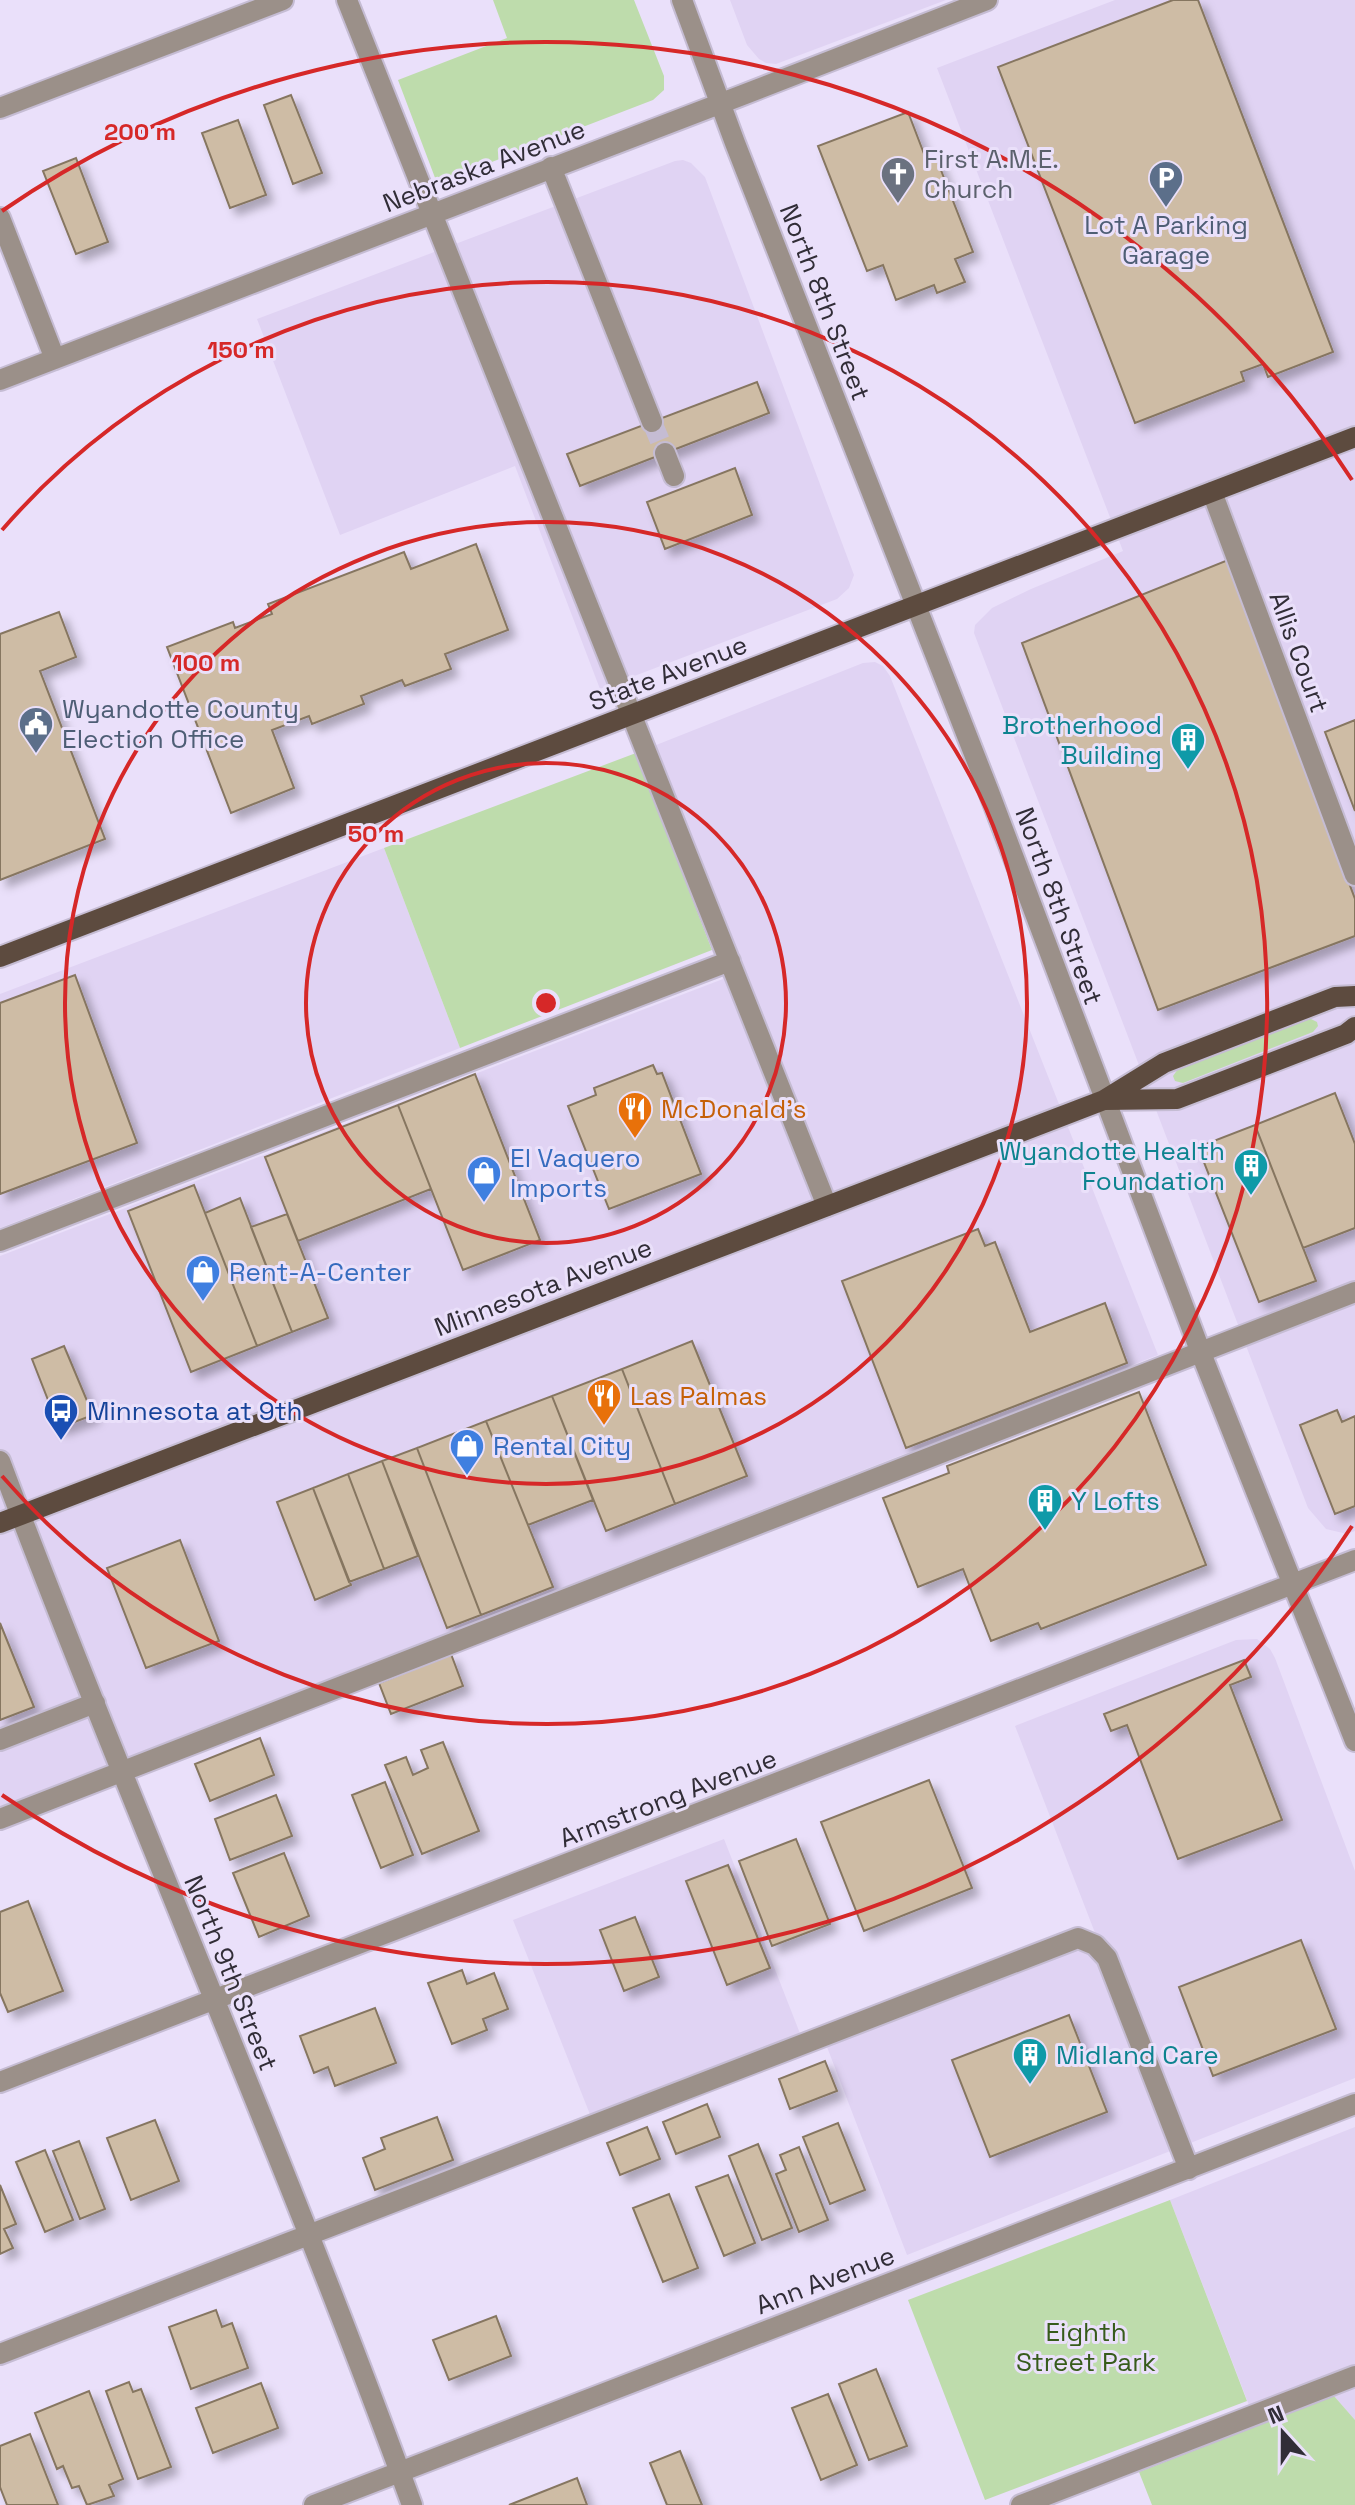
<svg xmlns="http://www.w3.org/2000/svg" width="1355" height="2505" viewBox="0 0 1355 2505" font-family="'Space Grotesk',sans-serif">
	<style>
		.built { fill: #e0d3f3 }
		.green { fill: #bedcac }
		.building { fill: #cebca5; stroke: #867661; stroke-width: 2; filter: url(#shadow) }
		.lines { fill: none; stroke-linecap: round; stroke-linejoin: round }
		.minor-tunnel { stroke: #c5bcd3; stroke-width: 20; stroke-dasharray: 20 10; stroke-linecap: butt }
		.minor-casing { stroke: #c5bcd3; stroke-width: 24 }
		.major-casing { stroke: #c5bcd3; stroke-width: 24 }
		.minor { stroke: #9b9089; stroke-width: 20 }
		.major { stroke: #5d4b3f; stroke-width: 20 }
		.ring { fill: none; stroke: #d62828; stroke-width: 4 }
		.labels { text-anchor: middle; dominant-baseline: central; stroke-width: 6; stroke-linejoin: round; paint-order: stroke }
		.worship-label { font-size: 26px; fill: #5b616d; stroke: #eae0fa; text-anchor: start }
		.street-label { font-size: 26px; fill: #312d37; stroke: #eae0fa }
		.service-label { font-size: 26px; fill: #4e5e75; stroke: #eae0fa }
		.culture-label { font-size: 26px; fill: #0d838f; stroke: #eae0fa; text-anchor: end }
		.food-label { font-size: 26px; fill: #c56008; stroke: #eae0fa; text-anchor: start }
		.shop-label { font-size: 26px; fill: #366cbe; stroke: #eae0fa; text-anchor: start }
		.transit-label { font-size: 26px; fill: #164399; stroke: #eae0fa; text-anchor: start }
		.park-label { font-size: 26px; fill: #375b1b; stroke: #eae0fa }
		.centre { fill: #d62828; stroke: #eae0fa; stroke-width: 4 }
		.ring-label { font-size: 24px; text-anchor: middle; font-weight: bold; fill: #d62828; stroke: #eae0fa; stroke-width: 6; stroke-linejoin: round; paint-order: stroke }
	</style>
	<defs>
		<filter id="shadow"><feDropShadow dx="7" dy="7" stdDeviation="4" flood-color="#0004"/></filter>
	</defs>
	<rect width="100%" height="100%" fill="#eae0fa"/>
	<path class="built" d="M730 0H946L776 64 766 63 759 59 747 45Z
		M1115 0H1355V1531L1347 1534 1326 1529 1308 1508 974 633 975 625 992 608 1031 589 1123 551 937 68Z
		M683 160 691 163 705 177 854 575 849 588 837 599 600 689 515 466 340 535 257 319 675 161Z
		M875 662 883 666 890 676 1158 1355 0 1807V1256L723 979 636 753 863 663Z
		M384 848 460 1048 0 1228V994Z
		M1257 1639 1270 1649 1275 1658 1355 1871V2078L907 2255 827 2047 1097 1938 1015 1726 1236 1640Z
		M724 1839 801 2036 591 2117 513 1920Z
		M1355 2127V2420L1334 2396 1257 2426 1170 2200Z"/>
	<path class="green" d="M493 0H634L664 76V90L653 100 437 183 398 80 507 38Z
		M636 753 712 950 460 1048 384 848Z
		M1309 1018 1317 1022 1318 1026 1313 1032 1183 1083 1175 1081 1173 1076 1178 1069Z
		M1170 2200 1247 2401 985 2500 908 2300Z
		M1334 2396 1355 2420V2505H1152L1139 2472Z"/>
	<path class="building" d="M1173 0H1198L1333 352 1268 377 1263 364 1241 372 1244 381 1135 423 998 67Z
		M291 95 322 173 293 184 264 105Z
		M908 112 926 159 935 155 973 252 955 259 965 282 937 293 934 285 896 300 883 265 867 271 818 146Z
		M238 120 266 195 230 208 202 133Z
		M76 158 108 242 76 254 43 171Z
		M757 382 769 413 580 486 567 454Z
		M735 468 752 515 665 549 647 502Z
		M476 544 508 630 445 654 451 669 405 686 402 680 361 696 364 704 312 724 309 716 272 730 294 788 231 813 167 647 233 622 235 628 272 614 268 604 404 552 411 569Z
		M1228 560 1355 899V936L1158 1010 1022 643Z
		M59 612 76 657 40 671 105 839 0 880V634Z
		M1355 720V811L1325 732Z
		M75 975 137 1143 0 1194V1003Z
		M653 1065 657 1074 662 1073 701 1174 609 1209 568 1106 596 1095 594 1088Z
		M475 1074 540 1240 463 1270 398 1105Z
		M1335 1093 1355 1144V1228L1303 1248 1255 1125Z
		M398 1105 431 1189 298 1241 265 1157Z
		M1255 1125 1316 1281 1259 1302 1198 1147Z
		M194 1185 257 1346 191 1372 128 1211Z
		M240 1198 292 1332 257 1346 205 1213Z
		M287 1214 328 1318 292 1332 251 1227Z
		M978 1229 985 1246 995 1242 1030 1332 1105 1303 1127 1363 906 1448 842 1281Z
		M692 1341 747 1476 675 1504 622 1369Z
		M64 1346 93 1415 59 1428 32 1359Z
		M622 1369 675 1504 606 1531 552 1396Z
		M1139 1392 1206 1565 1041 1629 1038 1623 991 1641 963 1569 918 1587 883 1498 949 1473 947 1466Z
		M552 1396 593 1500 528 1525 486 1421Z
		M1337 1410 1342 1422 1355 1416V1506L1335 1514 1300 1425Z
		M486 1421 553 1587 481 1615 417 1448Z
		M417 1448 481 1615 447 1628 382 1461Z
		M382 1461 418 1556 384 1569 348 1474Z
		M348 1474 384 1569 349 1582 313 1488Z
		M313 1488 351 1585 315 1600 277 1502Z
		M180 1540 219 1641 146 1668 107 1568Z
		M0 1623 34 1707 0 1720Z
		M451 1654 463 1686 391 1714 379 1683Z
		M1244 1660 1251 1677 1230 1685 1282 1820 1178 1859 1127 1725 1111 1731 1104 1714Z
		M260 1738 274 1775 210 1801 195 1764Z
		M443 1742 479 1831 422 1854 385 1765 406 1757 413 1775 428 1768 421 1750Z
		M929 1780 972 1888 864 1931 821 1822Z
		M385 1782 413 1855 381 1868 352 1795Z
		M276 1795 292 1836 230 1860 215 1819Z
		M796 1839 830 1924 772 1946 739 1861Z
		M284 1853 309 1916 259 1937 233 1873Z
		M728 1865 770 1968 727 1985 686 1881Z
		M28 1901 63 1991 8 2012 0 1993V1912Z
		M635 1917 659 1977 624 1991 600 1930Z
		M1301 1940 1336 2029 1213 2076 1179 1987Z
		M462 1970 467 1984 494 1973 508 2009 483 2019 487 2030 452 2044 428 1983Z
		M375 2008 396 2063 335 2086 328 2067 314 2073 300 2036Z
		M1069 2015 1107 2112 990 2157 952 2060Z
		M825 2061 837 2091 790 2109 779 2079Z
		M707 2104 720 2137 676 2154 663 2122Z
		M437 2117 453 2160 375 2190 363 2158 385 2149 381 2138Z
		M155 2120 179 2181 131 2200 107 2138Z
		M838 2123 865 2190 830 2204 803 2137Z
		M647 2127 660 2159 620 2175 607 2143Z
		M79 2141 105 2209 80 2219 53 2151Z
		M758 2144 792 2228 762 2240 729 2156Z
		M799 2147 828 2220 799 2232 776 2174 786 2170 780 2155Z
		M45 2150 73 2220 45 2232 16 2162Z
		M728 2175 755 2243 724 2256 696 2187Z
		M0 2185 16 2224 4 2229 13 2248 0 2254Z
		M669 2194 698 2268 663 2282 633 2208Z
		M216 2310 222 2327 232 2323 248 2368 191 2389 169 2327Z
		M496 2316 511 2356 449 2380 433 2340Z
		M876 2369 907 2446 869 2460 839 2384Z
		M129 2382 133 2392 141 2389 171 2467 138 2479 106 2391Z
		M261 2383 278 2428 213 2453 196 2408Z
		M89 2391 123 2479 109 2485 114 2496 87 2505 79 2486 72 2488 63 2466 57 2469 35 2413Z
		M828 2394 857 2465 821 2480 792 2408Z
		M30 2434 58 2505H7L0 2487V2446Z
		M680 2451 702 2505H667L650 2463Z
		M577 2478 587 2505H509Z"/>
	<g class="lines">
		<path class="minor-tunnel" d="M652 422 665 453"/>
		<defs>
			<path id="minor" d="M347 0 827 1206
				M682 0 735 143 989 792 1201 1353 1355 1741
				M0 108 283 0
				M551 167 652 422
				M0 218 55 359
				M0 380C329 252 659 129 987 0
				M665 453 674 476
				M1212 492 1355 875
				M0 1241 730 961
				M0 1461C132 1811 284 2154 412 2505
				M0 1740 95 1703
				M0 1819 1355 1292
				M0 2082 1355 1560
				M0 2354 1078 1938 1095 1945 1107 1958 1189 2169
				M314 2505 1355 2104
				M1021 2505 1355 2376"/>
			<path id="major" d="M0 957 1355 437
				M1104 1100 1177 1099 1346 1034 1355 1027
				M0 1523 1104 1100 1164 1063 1335 997 1355 996"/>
		</defs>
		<use href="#minor" class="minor-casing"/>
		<use href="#major" class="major-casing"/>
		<use href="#minor" class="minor"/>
		<use href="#major" class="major"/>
	</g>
	<g class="ring">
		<circle cx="546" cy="1003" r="240"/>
		<circle cx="546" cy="1003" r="481"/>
		<path d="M2 530A721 721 0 1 1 2 1476"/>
		<path d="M1352 1526A961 961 0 0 1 2 1795M2 211A961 961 0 0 1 1352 480"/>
	</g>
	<defs>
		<symbol id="church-pin" viewBox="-11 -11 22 30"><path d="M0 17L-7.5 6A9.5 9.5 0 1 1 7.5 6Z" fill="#6b7280" stroke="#eae0fa"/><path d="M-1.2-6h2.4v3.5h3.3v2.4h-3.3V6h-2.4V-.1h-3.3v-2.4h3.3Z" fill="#fff"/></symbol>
		<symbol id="parking-pin" viewBox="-11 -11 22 30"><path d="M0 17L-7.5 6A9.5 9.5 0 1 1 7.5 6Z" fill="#5c6f8a" stroke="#eae0fa"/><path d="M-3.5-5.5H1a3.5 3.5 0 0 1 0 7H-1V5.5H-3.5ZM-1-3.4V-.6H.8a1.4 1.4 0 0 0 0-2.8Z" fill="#fff"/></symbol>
		<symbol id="civic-pin" viewBox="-11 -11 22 30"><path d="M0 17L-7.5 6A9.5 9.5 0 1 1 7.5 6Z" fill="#5c6f8a" stroke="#eae0fa"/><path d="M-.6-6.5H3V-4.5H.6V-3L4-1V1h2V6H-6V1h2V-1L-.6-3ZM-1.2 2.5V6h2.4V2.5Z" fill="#fff"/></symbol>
		<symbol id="building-pin" viewBox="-11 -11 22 30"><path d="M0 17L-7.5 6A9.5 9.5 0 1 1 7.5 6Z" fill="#0f9aa8" stroke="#eae0fa"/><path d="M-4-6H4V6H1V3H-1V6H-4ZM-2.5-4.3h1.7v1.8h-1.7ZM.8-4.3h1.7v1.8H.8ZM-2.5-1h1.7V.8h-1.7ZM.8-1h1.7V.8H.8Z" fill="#fff"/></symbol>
		<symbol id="restaurant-pin" viewBox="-11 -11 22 30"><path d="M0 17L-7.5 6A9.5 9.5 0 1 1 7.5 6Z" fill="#e8710a" stroke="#eae0fa"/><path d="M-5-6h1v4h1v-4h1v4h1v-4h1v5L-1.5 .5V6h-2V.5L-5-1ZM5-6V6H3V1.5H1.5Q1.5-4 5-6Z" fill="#fff"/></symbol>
		<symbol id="shop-pin" viewBox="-11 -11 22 30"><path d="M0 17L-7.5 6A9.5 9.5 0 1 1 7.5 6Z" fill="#3f7fe0" stroke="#eae0fa"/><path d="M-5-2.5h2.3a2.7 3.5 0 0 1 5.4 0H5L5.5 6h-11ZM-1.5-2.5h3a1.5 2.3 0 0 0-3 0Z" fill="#fff"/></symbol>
		<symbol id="bus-pin" viewBox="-11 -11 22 30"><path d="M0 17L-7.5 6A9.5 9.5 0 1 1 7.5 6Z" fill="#1a4fb4" stroke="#eae0fa"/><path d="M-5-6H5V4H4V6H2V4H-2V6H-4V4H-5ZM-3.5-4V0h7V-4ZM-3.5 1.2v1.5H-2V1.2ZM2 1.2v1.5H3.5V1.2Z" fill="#fff"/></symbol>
	</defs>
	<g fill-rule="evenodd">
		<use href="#church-pin" x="878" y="154" width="40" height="54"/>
		<use href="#parking-pin" x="1146" y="158" width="40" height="54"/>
		<use href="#civic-pin" x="16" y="704" width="40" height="54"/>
		<use href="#building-pin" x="1168" y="720" width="40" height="54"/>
		<use href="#restaurant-pin" x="615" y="1089" width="40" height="54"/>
		<use href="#building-pin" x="1231" y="1146" width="40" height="54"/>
		<use href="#shop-pin" x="464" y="1153" width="40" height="54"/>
		<use href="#shop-pin" x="183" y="1252" width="40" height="54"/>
		<use href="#restaurant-pin" x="584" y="1376" width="40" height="54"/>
		<use href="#bus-pin" x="41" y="1391" width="40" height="54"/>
		<use href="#shop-pin" x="447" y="1426" width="40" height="54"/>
		<use href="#building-pin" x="1025" y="1481" width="40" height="54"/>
		<use href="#building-pin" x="1010" y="2035" width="40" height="54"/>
	</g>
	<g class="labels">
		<g class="worship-label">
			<text x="924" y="159">First A.M.E.<tspan x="924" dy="30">Church</tspan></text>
		</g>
		<g class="street-label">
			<text transform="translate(484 166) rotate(-21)">Nebraska Avenue</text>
			<text transform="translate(825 302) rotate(69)">North 8th Street</text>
			<text transform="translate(1299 652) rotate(70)">Allis Court</text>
			<text transform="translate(668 673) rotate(-21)">State Avenue</text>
			<text transform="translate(1059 906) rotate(70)">North 8th Street</text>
			<text transform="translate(543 1287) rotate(-21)">Minnesota Avenue</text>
			<text transform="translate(668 1798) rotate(-21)">Armstrong Avenue</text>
			<text transform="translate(231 1973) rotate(68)">North 9th Street</text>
			<text transform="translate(825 2280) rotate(-21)">Ann Avenue</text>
		</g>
		<g class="service-label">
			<text x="1166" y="225">Lot A Parking<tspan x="1166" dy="30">Garage</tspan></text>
			<text x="62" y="709" text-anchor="start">Wyandotte County<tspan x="62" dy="30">Election Office</tspan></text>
		</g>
		<g class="culture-label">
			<text x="1162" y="725">Brotherhood<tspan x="1162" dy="30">Building</tspan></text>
			<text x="1225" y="1151">Wyandotte Health<tspan x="1225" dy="30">Foundation</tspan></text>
			<text x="1071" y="1501" text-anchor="start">Y Lofts</text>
			<text x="1056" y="2055" text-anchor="start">Midland Care</text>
		</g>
		<g class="food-label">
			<text x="661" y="1109">McDonald's</text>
			<text x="630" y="1396">Las Palmas</text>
		</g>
		<g class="shop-label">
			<text x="510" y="1158">El Vaquero<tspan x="510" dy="30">Imports</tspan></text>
			<text x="229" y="1272">Rent-A-Center</text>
			<text x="493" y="1446">Rental City</text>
		</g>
		<g class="transit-label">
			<text x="87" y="1411">Minnesota at 9th</text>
		</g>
		<g class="park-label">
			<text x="1086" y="2332">Eighth<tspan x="1086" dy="30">Street Park</tspan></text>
		</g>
	</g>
	<circle cx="546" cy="1003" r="12" class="centre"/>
	<g class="ring-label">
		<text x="140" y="140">200 m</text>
		<text x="241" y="358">150 m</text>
		<text x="206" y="671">100 m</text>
		<text x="376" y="842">50 m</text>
	</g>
	<g transform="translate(1283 2433) rotate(339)" stroke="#eae0fa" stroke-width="6" paint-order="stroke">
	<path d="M0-6L14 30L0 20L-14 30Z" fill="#312d37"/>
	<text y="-12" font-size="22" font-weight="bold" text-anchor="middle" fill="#312d37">N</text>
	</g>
</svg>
